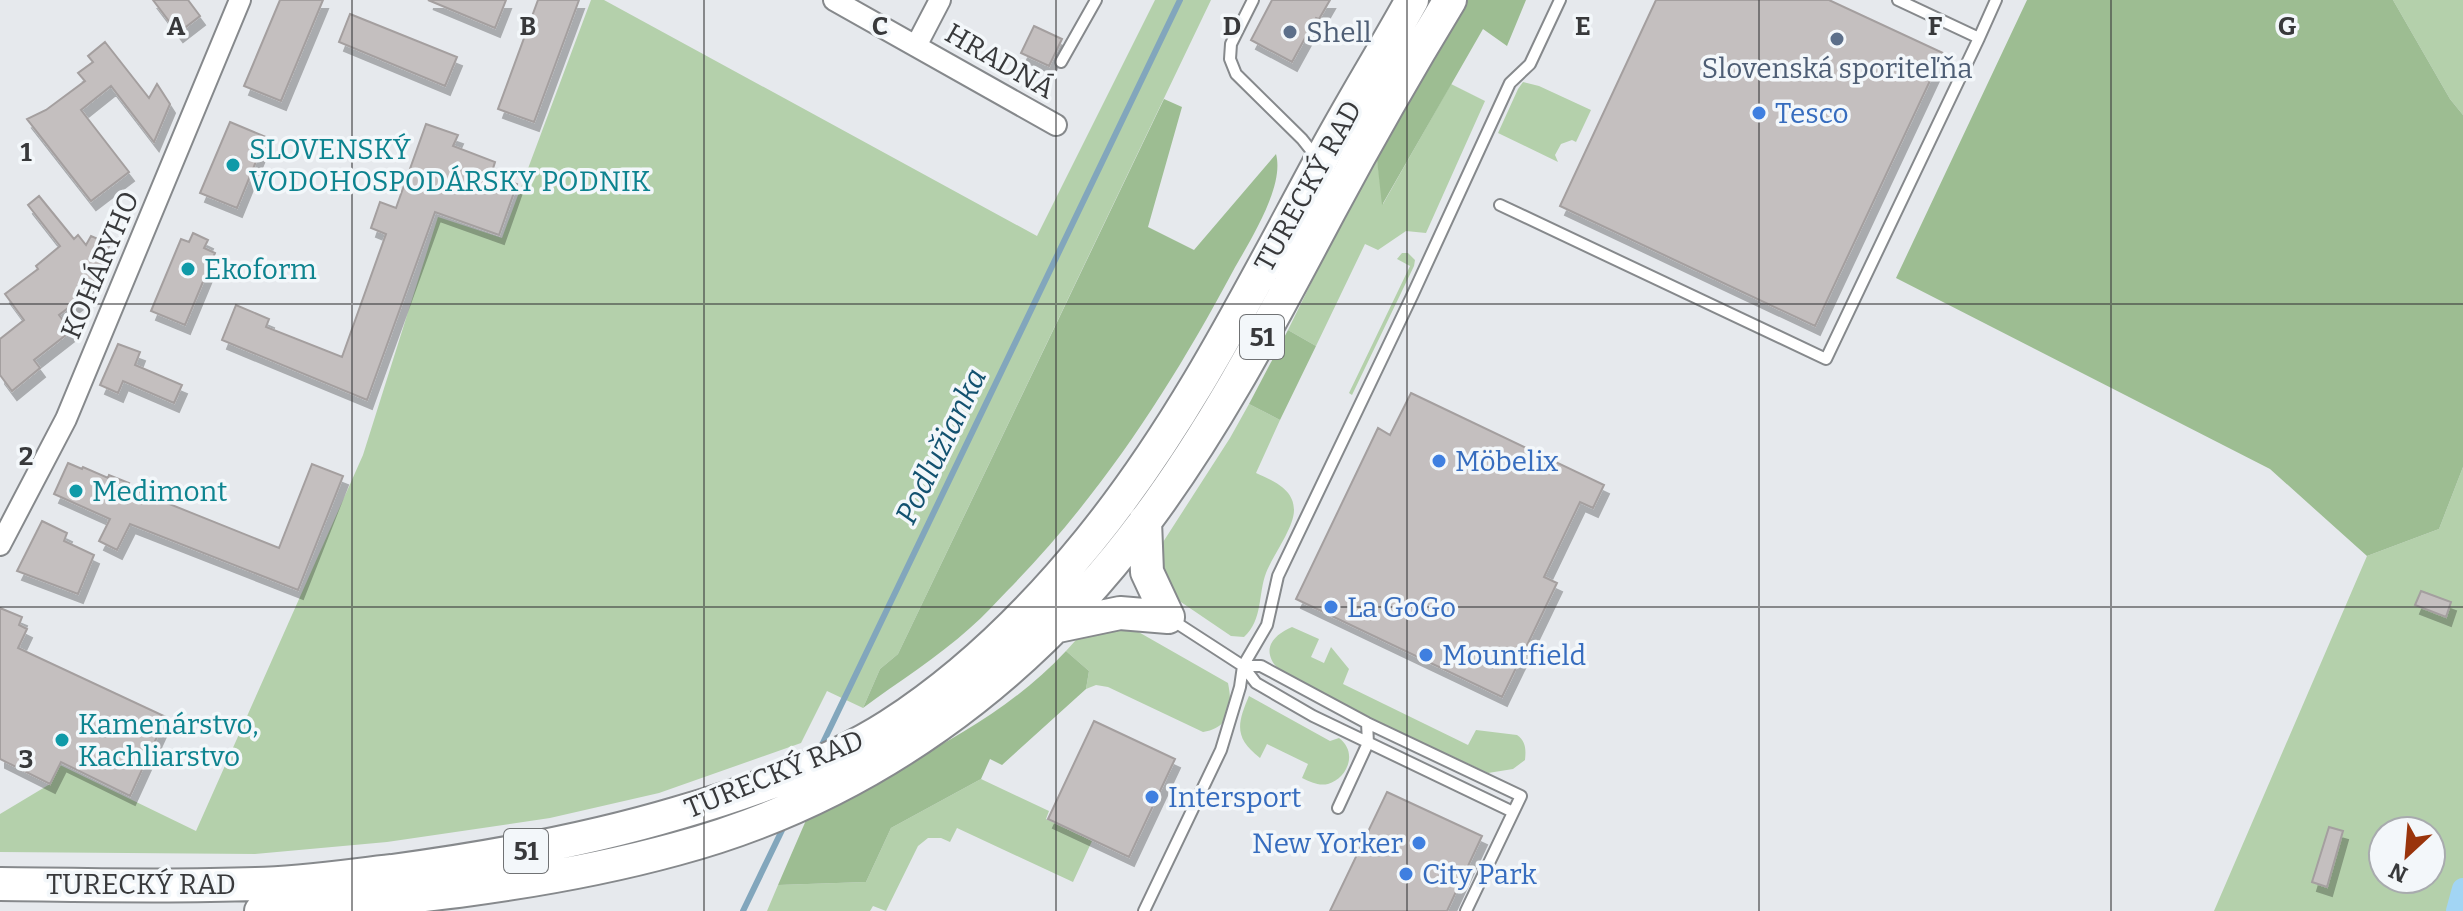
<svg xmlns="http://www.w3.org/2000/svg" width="2463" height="911" viewBox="0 0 2463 911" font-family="Bitter,serif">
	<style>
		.green { fill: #b4d0ab; fill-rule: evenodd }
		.forest { fill: #9dbd92 }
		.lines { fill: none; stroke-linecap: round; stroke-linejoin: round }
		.stream { stroke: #82a6bc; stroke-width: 6 }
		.canal { stroke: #a2d5f4; stroke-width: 22 }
		.building { fill: #c4bfbf; stroke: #a49f9f; stroke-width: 2; filter: url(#shadow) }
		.service-casing { stroke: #86898c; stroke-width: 14 }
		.minor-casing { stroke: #86898c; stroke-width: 24 }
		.primary-casing { stroke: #86898c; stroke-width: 36 }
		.service { stroke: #fff; stroke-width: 10 }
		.minor { stroke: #fff; stroke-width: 20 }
		.primary { stroke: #fff; stroke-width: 32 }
		.grid { fill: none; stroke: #38393b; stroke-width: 2; stroke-opacity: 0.55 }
		.service-dot { fill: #5c6f8a; stroke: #f3f7fa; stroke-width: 3 }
		.shop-dot { fill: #3f7fe0; stroke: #f3f7fa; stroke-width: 3 }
		.culture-dot { fill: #0f9aa8; stroke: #f3f7fa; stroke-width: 3 }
		.labels { text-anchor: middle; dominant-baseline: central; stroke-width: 7; stroke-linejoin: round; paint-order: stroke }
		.shield { fill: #f3f7fa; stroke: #707274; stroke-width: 2 }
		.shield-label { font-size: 26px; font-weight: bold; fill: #38393b }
		.service-label { font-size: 28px; fill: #4e5e75; stroke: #f3f7fa; text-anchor: start }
		.street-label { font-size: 28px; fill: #38393b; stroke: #f3f7fa }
		.shop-label { font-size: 28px; fill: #366cbe; stroke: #f3f7fa; text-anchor: start }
		.culture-label { font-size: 28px; fill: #0d838f; stroke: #f3f7fa; text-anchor: start }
		.water-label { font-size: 30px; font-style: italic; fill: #135270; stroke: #f3f7fa }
		.grid-label { font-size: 26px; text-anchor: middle; font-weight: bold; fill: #38393b; stroke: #f3f7fa; stroke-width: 7; stroke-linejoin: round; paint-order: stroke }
	</style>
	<defs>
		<filter id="shadow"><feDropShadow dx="5" dy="9" stdDeviation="0" flood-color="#0004"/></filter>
	</defs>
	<rect width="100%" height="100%" fill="#e6e9ed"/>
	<path class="green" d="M591 0H604L1037 236 1155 0H1211L898 654 880 669 863 708 827 691 801 743 659 793 550 818 387 842 255 854 0 852V814L50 784 60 765 196 831 363 455 438 217 502 238Z
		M2393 0H2463V115L2450 99Z
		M1523 82 1539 86 1591 110 1576 142 1572 140 1561 144 1555 155 1558 162 1498 133 1518 89Z
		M1451 84 1485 101 1426 233 1406 231 1378 250 1365 244 1316 346 1288 330 1376 151 1383 204Z
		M1402 253H1408L1415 260 1414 266 1352 395 1349 393 1410 266 1397 259Z
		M1249 404 1280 420 1256 473C1271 480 1294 488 1294 510 1294 528 1273 555 1266 573 1258 594 1263 620 1244 637L1231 636 1175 598 1156 553 1230 438Z
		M2463 467V911H2214L2367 556 2439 529ZM2383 831H2431V879H2383Z
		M1100 624 1135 630 1228 683C1233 707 1230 728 1203 732L1108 687 1096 685 1086 689 1089 671 1066 651 1085 630Z
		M1292 627 1319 639 1311 657 1324 663 1331 647 1349 669 1343 684 1468 745 1476 730 1517 735C1526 741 1526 750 1525 760L1513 769 1488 773C1425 743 1359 716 1299 681 1292 676 1279 671 1274 664 1262 646 1276 634 1292 627Z
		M1249 696 1330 741 1339 738C1358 752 1348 778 1328 784 1318 786 1311 782 1302 778L1308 764 1267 744 1260 758C1234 738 1237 724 1249 696Z
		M981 779 1049 811 1046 819 1092 841 1073 882 957 828 950 842 941 838H928L918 846 886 911 873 906 870 911H767L778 885 866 882 891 828Z"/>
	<path class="forest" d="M1465 0H1526L1507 46 1483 29 1382 205 1376 151Z
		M2027 0H2393L2450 99 2463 115V467L2439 529 2367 556 2270 469 1896 278Z
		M1164 99 1182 107 1148 227 1194 250 1276 154C1285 187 1249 242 1233 271 1171 387 1101 495 1009 589 996 602 984 616 970 628 938 657 898 682 863 708L880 669 898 654Z
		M1288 330 1316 346 1280 420 1249 404Z
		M1066 651 1089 671 1086 689 1002 765 990 759 981 779 891 828 866 882 778 885 810 811C900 766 996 726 1066 651Z"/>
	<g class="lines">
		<path class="stream" d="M820 749 1180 0
			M743 911 785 824"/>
		<path class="canal" d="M2457 911 2463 889"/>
	</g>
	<path class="building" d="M153 0H188L200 16 178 33Z
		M280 0H323L281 101 244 86Z
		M428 0H506L495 28Z
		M538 0H579L534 122 498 109Z
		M1272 0H1330L1319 19 1316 18 1292 62 1251 40Z
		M1656 0H1829L1943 53 1815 326 1560 206Z
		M350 14 457 57 445 86 339 42Z
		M1034 26 1062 39 1049 66 1021 53Z
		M105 42 149 98 157 84 170 104 154 142 111 86 81 110 129 172 91 201 27 119 46 110 85 81 78 73 93 62 88 56Z
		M230 122 266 137 237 208 200 193Z
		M426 124 458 135 453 146 495 162 491 175 517 184 499 235 435 212 367 400 222 340 236 305 269 319 266 327 342 357 386 234 371 228 380 202 396 208Z
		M39 196 74 239 78 235 86 245 91 236 110 244 89 292 59 315 71 331 34 360 40 368 12 391 0 375V339L24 320 5 294 38 269 36 266 60 246 28 205Z
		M193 233 208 240 204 248 215 253 185 325 151 311 181 239 189 242Z
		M118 344 140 352 135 365 182 385 174 403 123 381 118 393 100 385Z
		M1411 393 1604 485 1593 508 1580 502 1544 577 1557 583 1502 697 1296 599 1378 428 1390 435Z
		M68 463 82 469 83 467 108 478 109 475 129 483 127 487 279 548 312 464 343 476 298 590 130 524 117 550 99 541 110 519 54 494Z
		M42 521 67 533 64 541 94 555 78 594 17 571Z
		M2421 591 2451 602 2446 617 2415 605Z
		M0 608 22 617 19 625 27 629 18 648 166 717 130 796 61 762 50 784 0 759Z
		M1094 721 1175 759 1129 857 1048 819Z
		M1387 792 1482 836 1447 911H1330Z
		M2329 827 2343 831 2327 887 2312 882Z"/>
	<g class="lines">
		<defs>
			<path id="service" d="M1253 0 1231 44 1230 59 1236 74 1302 139 1317 158
				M1898 0 1979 38 1996 0
				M1061 62 1096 0
				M1500 205 1826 359 1979 38
				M1172 620 1243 666 1256 683 1313 716 1513 812
				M1243 666H1261L1367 723 1521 796 1466 911
				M1338 808 1368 743 1367 723
				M1144 911 1221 750 1240 687 1243 666 1267 625 1278 576 1412 296 1510 83 1530 64 1560 0"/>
			<path id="minor" d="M834 0 1056 125
				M916 46 940 0
				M0 545 66 419 240 0"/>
			<path id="primary" d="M1145 521 1147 572 1168 617
				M1058 626 1120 613 1168 617
				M0 884C85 885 171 887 256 884 301 883 347 876 392 871 489 858 584 841 678 813 747 793 828 765 889 726 965 677 1033 610 1089 541 1182 427 1248 295 1317 167 1347 110 1381 56 1412 0
				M261 911C400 899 541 886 676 849 867 798 1027 680 1144 523 1217 426 1273 317 1330 210 1368 139 1408 69 1450 0"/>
		</defs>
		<use href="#service" class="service-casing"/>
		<use href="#minor" class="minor-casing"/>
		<use href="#primary" class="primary-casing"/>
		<use href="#service" class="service"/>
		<use href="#minor" class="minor"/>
		<use href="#primary" class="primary"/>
	</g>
	<path class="grid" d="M352 0V911M704 0V911M1056 0V911M1407 0V911M1759 0V911M2111 0V911M0 304H2463M0 607H2463"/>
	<g class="service-dot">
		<circle cx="1290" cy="32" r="8"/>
		<circle cx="1837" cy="39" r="8"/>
	</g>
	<g class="shop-dot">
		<circle cx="1759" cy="113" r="8"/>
		<circle cx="1439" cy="461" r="8"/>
		<circle cx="1331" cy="607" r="8"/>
		<circle cx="1426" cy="655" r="8"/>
		<circle cx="1152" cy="797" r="8"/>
		<circle cx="1419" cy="843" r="8"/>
		<circle cx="1406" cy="874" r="8"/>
	</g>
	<g class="culture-dot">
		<circle cx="233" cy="165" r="8"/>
		<circle cx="188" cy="269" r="8"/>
		<circle cx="76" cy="491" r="8"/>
		<circle cx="62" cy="740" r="8"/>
	</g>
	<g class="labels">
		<g class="shield">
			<rect x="1240" y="315" width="44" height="44" rx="6"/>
			<rect x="504" y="829" width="44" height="44" rx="6"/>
		</g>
		<g class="shield-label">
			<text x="1262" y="337">51</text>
			<text x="526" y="851">51</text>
		</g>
		<g class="service-label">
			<text x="1306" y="32">Shell</text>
			<text x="1837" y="68" text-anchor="middle">Slovenská sporiteľňa</text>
		</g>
		<g class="street-label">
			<text transform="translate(1000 61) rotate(30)">HRADNÁ</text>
			<text transform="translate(1308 186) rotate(-61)">TURECKÝ RAD</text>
			<text transform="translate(100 265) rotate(-67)">KOHÁRYHO</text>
			<text transform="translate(774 774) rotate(-22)">TURECKÝ RAD</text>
			<text x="141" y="884">TURECKÝ RAD</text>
		</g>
		<g class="shop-label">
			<text x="1775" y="113">Tesco</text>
			<text x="1455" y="461">Möbelix</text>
			<text x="1347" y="607">La GoGo</text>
			<text x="1442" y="655">Mountfield</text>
			<text x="1168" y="797">Intersport</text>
			<text x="1403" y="843" text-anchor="end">New Yorker</text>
			<text x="1422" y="874">City Park</text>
		</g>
		<g class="culture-label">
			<text x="249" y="149">SLOVENSKÝ<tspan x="249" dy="32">VODOHOSPODÁRSKY PODNIK</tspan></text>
			<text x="204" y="269">Ekoform</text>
			<text x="92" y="491">Medimont</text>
			<text x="78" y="724">Kamenárstvo,<tspan x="78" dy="32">Kachliarstvo</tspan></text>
		</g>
		<g class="water-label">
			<text transform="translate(941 446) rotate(-64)">Podlužianka</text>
		</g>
	</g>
	<g class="grid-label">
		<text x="176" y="35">A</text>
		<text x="528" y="35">B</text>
		<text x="880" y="35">C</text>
		<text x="1232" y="35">D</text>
		<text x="1583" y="35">E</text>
		<text x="1935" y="35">F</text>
		<text x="2287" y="35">G</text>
		<text x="26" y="161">1</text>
		<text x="26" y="465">2</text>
		<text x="26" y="768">3</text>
	</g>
	<g transform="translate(2407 855) rotate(206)"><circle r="38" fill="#f3f7fa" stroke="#a8abae" stroke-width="2"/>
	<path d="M0-6L14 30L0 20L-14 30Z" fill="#9a340b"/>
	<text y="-12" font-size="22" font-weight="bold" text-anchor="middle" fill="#38393b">N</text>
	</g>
</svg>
